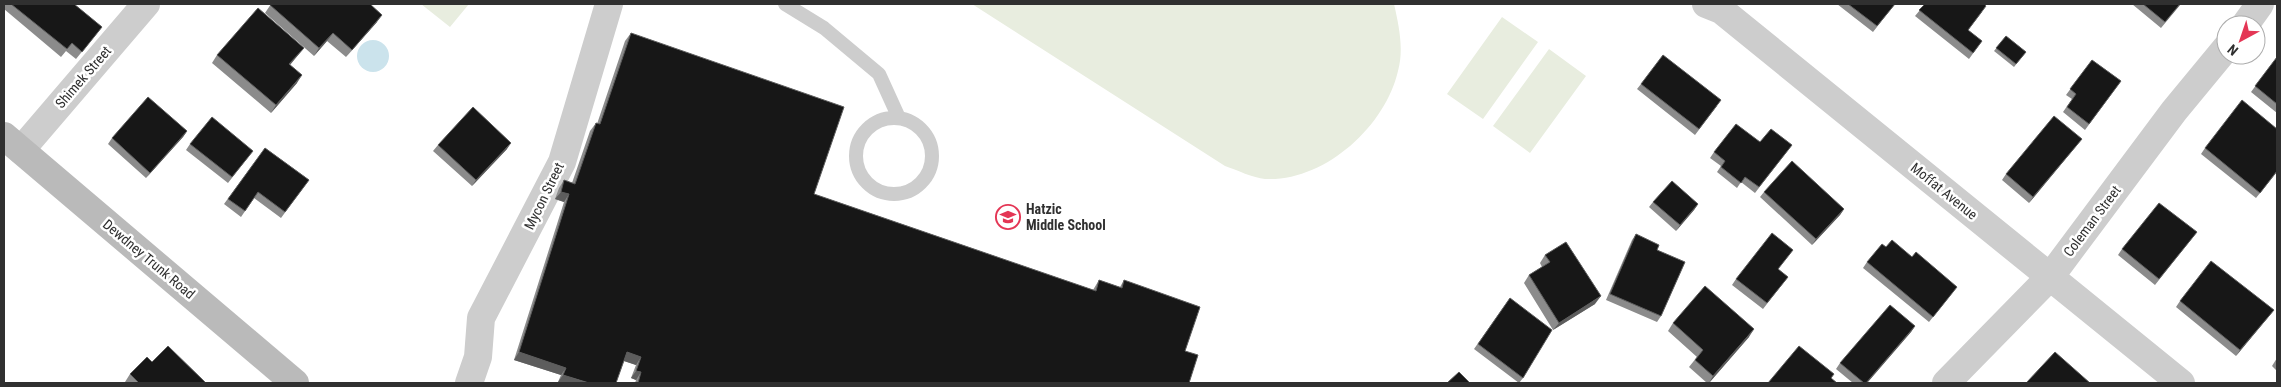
<svg xmlns="http://www.w3.org/2000/svg" width="2281" height="387" viewBox="0 0 2281 387" font-family="'Roboto Condensed',sans-serif">
	<style>
		.green { fill: #e8eddf }
		.water { fill: #cbe3ec }
		.lines { fill: none; stroke-linecap: round; stroke-linejoin: round }
		.service { stroke: #cdcdcd; stroke-width: 14 }
		.minor { stroke: #cdcdcd; stroke-width: 28 }
		.secondary { stroke: #bababa; stroke-width: 28 }
		.wall { fill: #8b8b8b }
		.shaded-wall { fill: #5d5d5d }
		.building { fill: #171717; stroke: #5d5d5d }
		.labels { text-anchor: middle; dominant-baseline: central; stroke-width: 5; stroke-linejoin: round; paint-order: stroke }
		.street-label { font-size: 14px; fill: #303030; stroke: #fff }
		.poi-label { font-size: 14px; font-weight: bold; fill: #303030; stroke: #fff; text-anchor: start }
	</style>
	<rect width="100%" height="100%" fill="#fff"/>
	<path class="green" d="M421 4H469L450 27Z
		M972 4H1394C1399 26 1404 49 1398 71 1385 127 1324 182 1265 179 1253 178 1237 170 1225 166Z
		M1502 17 1538 42 1483 119 1447 94Z
		M1549 49 1586 76 1530 153 1493 126Z"/>
	<path class="water" d="M357 56a16 16 0 1 1 32 0a16 16 0 1 1-32 0Z"/>
	<g class="lines">
		<path class="service" d="M785 4 824 28 879 74 899 118
			M856 156a38 38 0 1 1 76 0a38 38 0 1 1-76 0Z"/>
		<path class="minor" d="M1706 4 1721 10 2181 383
			M2245 25 2260 4
			M21 150 146 4
			M469 383 478 357 481 318 562 162 609 4
			M1946 383 2050 277 2174 111 2226 48"/>
		<path class="secondary" d="M4 136 295 383"/>
	</g>
	<path class="wall" d="M4 4H74L102 27 76 59 66 51 61 57 4 9Z
		M271 4 377 22 346 57 327 41 314 56 265 13Z
		M1837 4H1895L1873 32Z
		M1925 4 1982 12 1968 30 1982 41 1969 59 1915 16Z
		M2132 4H2181L2161 28Z
		M631 33 814 194 1093 290 1099 280 1120 287 1124 280 1185 351 1189 383H635L636 380 631 378 636 365 624 361 558 382 561 375 514 360 564 202 555 199 559 188 564 180 572 183 590 131 596 123 597 124 625 41Z
		M2006 36 2026 52 2014 67 1994 51Z
		M304 48 290 65 297 83 271 113 212 63 217 55Z
		M2277 57V113L2251 92Z
		M2092 60 2121 81 2085 130 2063 112 2072 99 2066 95Z
		M1641 84 1717 106 1695 135 1637 89Z
		M2277 129V172L2256 198 2201 154 2205 148Z
		M187 131 183 137 146 178 108 144 112 138Z
		M1760 142 1792 145 1755 193 1741 182 1737 188 1717 172 1721 166 1710 158 1714 152Z
		M190 144 249 156 228 183 186 150Z
		M438 145 507 149 472 186 433 151Z
		M2077 145 2029 203 2002 180 2006 174Z
		M265 148 309 180 281 218 254 198 241 217 224 204Z
		M1764 192 1844 209 1840 215 1812 245 1760 197Z
		M1653 202 1698 204 1694 210 1676 231 1649 207Z
		M2197 232 2155 285 2118 255 2122 249Z
		M1636 234 1657 250 1661 316 1657 322 1606 300 1632 240Z
		M1886 247 1953 292 1929 322 1863 268 1867 262Z
		M1545 255 1595 304 1553 330 1524 283 1529 275 1542 267 1540 263Z
		M1778 269 1788 277 1763 309 1732 285 1736 279Z
		M1510 298 1523 378 1519 383 1474 349Z
		M2180 301 2274 310 2236 356 2176 307Z
		M1673 323 1749 337 1709 383H1707L1689 367 1697 357 1668 331Z
		M1915 326 1911 332 1867 383H1853L1836 369 1840 363Z
		M2277 358V371L2272 366Z
		M152 362 206 383H126L125 382 130 374Z"/>
	<path class="shaded-wall" d="M382 15 377 22 346 57Z
		M333 33 327 41 314 56 319 48Z
		M304 48 298 55 284 72 289 64Z
		M302 75 297 83 271 113 276 105Z
		M187 131 183 137 146 178 150 173Z
		M2082 139 2077 145 2029 203 2033 197Z
		M511 143 507 149 472 186 476 180Z
		M561 192 569 194 564 202 555 199Z
		M1698 204 1694 210 1676 231 1680 225Z
		M1844 209 1840 215 1812 245 1816 239Z
		M1601 296 1595 304 1553 330 1559 323Z
		M2274 310 2270 315 2236 356 2240 350Z
		M1915 326 1911 332 1867 383H1866Z
		M1754 329 1749 337 1709 383 1713 376Z
		M519 352 566 368 561 375 514 360Z
		M627 352 641 357 636 365 621 360Z
		M636 371 641 372 636 380 631 378Z
		M563 375 589 383H561L558 382Z"/>
	<path class="building" d="M11 4H74L102 27 82 52 72 43 67 49Z
		M271 4H370L382 15 352 50 333 33 319 48 270 5Z
		M1848 4H1895L1877 26Z
		M1925 4H1984L1986 6 1968 30 1982 41 1973 53 1919 10Z
		M2143 4H2180L2165 22Z
		M258 8 304 48 289 64 302 75 276 105 217 55Z
		M631 33 844 107 814 194 1096 291 1099 280 1122 288 1124 280 1200 307 1185 351 1198 355 1189 383H638L641 372 636 371 641 357 627 352 616 383H589L563 375 566 368 519 352 569 194 561 192 564 180 575 184 596 123 600 124Z
		M2006 36 2026 52 2016 64 1996 48Z
		M1663 55 1721 100 1699 129 1641 84Z
		M2277 57V104L2255 86Z
		M2092 60 2121 81 2089 124 2067 107 2076 94 2070 89Z
		M148 97 187 131 150 173 112 138Z
		M2242 100 2277 129V171L2260 193 2205 148Z
		M473 107 511 143 476 180 438 145Z
		M2054 116 2082 139 2033 197 2006 174Z
		M212 117 253 151 232 177 190 144Z
		M1736 124 1760 142 1771 129 1792 145 1759 187 1745 177 1741 183 1721 167 1725 161 1714 152Z
		M265 148 309 180 285 212 258 192 245 211 228 199Z
		M1792 161 1844 209 1816 239 1764 192Z
		M1672 181 1698 204 1680 225 1653 202Z
		M2159 203 2197 232 2159 279 2122 249Z
		M1772 233 1793 250 1778 269 1788 277 1767 303 1736 279Z
		M1636 234 1659 245 1657 250 1685 262 1661 316 1610 294Z
		M1892 240 1912 257 1916 252 1957 287 1933 317 1867 262 1882 244 1886 247Z
		M1566 242 1601 296 1559 323 1529 275 1550 262 1545 255Z
		M2211 261 2274 310 2240 350 2180 301Z
		M1705 286 1754 329 1713 376 1695 360 1703 350 1673 323Z
		M1510 298 1552 330 1523 378 1478 344Z
		M1890 305 1915 326 1866 383H1864L1840 363Z
		M168 346 206 383H139L130 374 147 357 152 362Z
		M1799 346 1834 374 1831 378 1837 383H1768Z
		M2055 352 2090 383H2028L2027 382Z
		M1459 372 1470 383H1447Z"/>
	<defs>
		<symbol id="school-ring" viewBox="-11 -11 22 22"><circle r="9.5" fill="#fff" stroke="#e43655" stroke-width="1.5"/><path d="M0-5L7-2L0 1L-7-2ZM-4 1L0 2.5L4 1V4Q0 6-4 4Z" fill="#e43655"/></symbol>
	</defs>
	<g fill-rule="evenodd">
		<use href="#school-ring" x="994" y="203" width="28" height="28"/>
	</g>
	<g class="labels">
		<g class="street-label">
			<text transform="translate(83 77) rotate(-49)">Shimek Street</text>
			<text transform="translate(1944 191) rotate(39)">Moffat Avenue</text>
			<text transform="translate(544 196) rotate(-64)">Mycon Street</text>
			<text transform="translate(2092 221) rotate(-53)">Coleman Street</text>
			<text transform="translate(149 259) rotate(40)">Dewdney Trunk Road</text>
		</g>
		<g class="poi-label">
			<text x="1026" y="209">Hatzic<tspan x="1026" dy="16">Middle School</tspan></text>
		</g>
	</g>
	<rect width="2281" height="387" fill="none" stroke="#303030" stroke-width="10"/>
	<g transform="translate(2241 40) rotate(220)"><circle r="24" fill="#ffffff" stroke="#acacac"/>
	<path d="M0-4L9 19L0 12L-9 19Z" fill="#e43655"/>
	<text y="-8" font-size="14" font-weight="bold" text-anchor="middle" fill="#303030">N</text>
	</g>
</svg>
